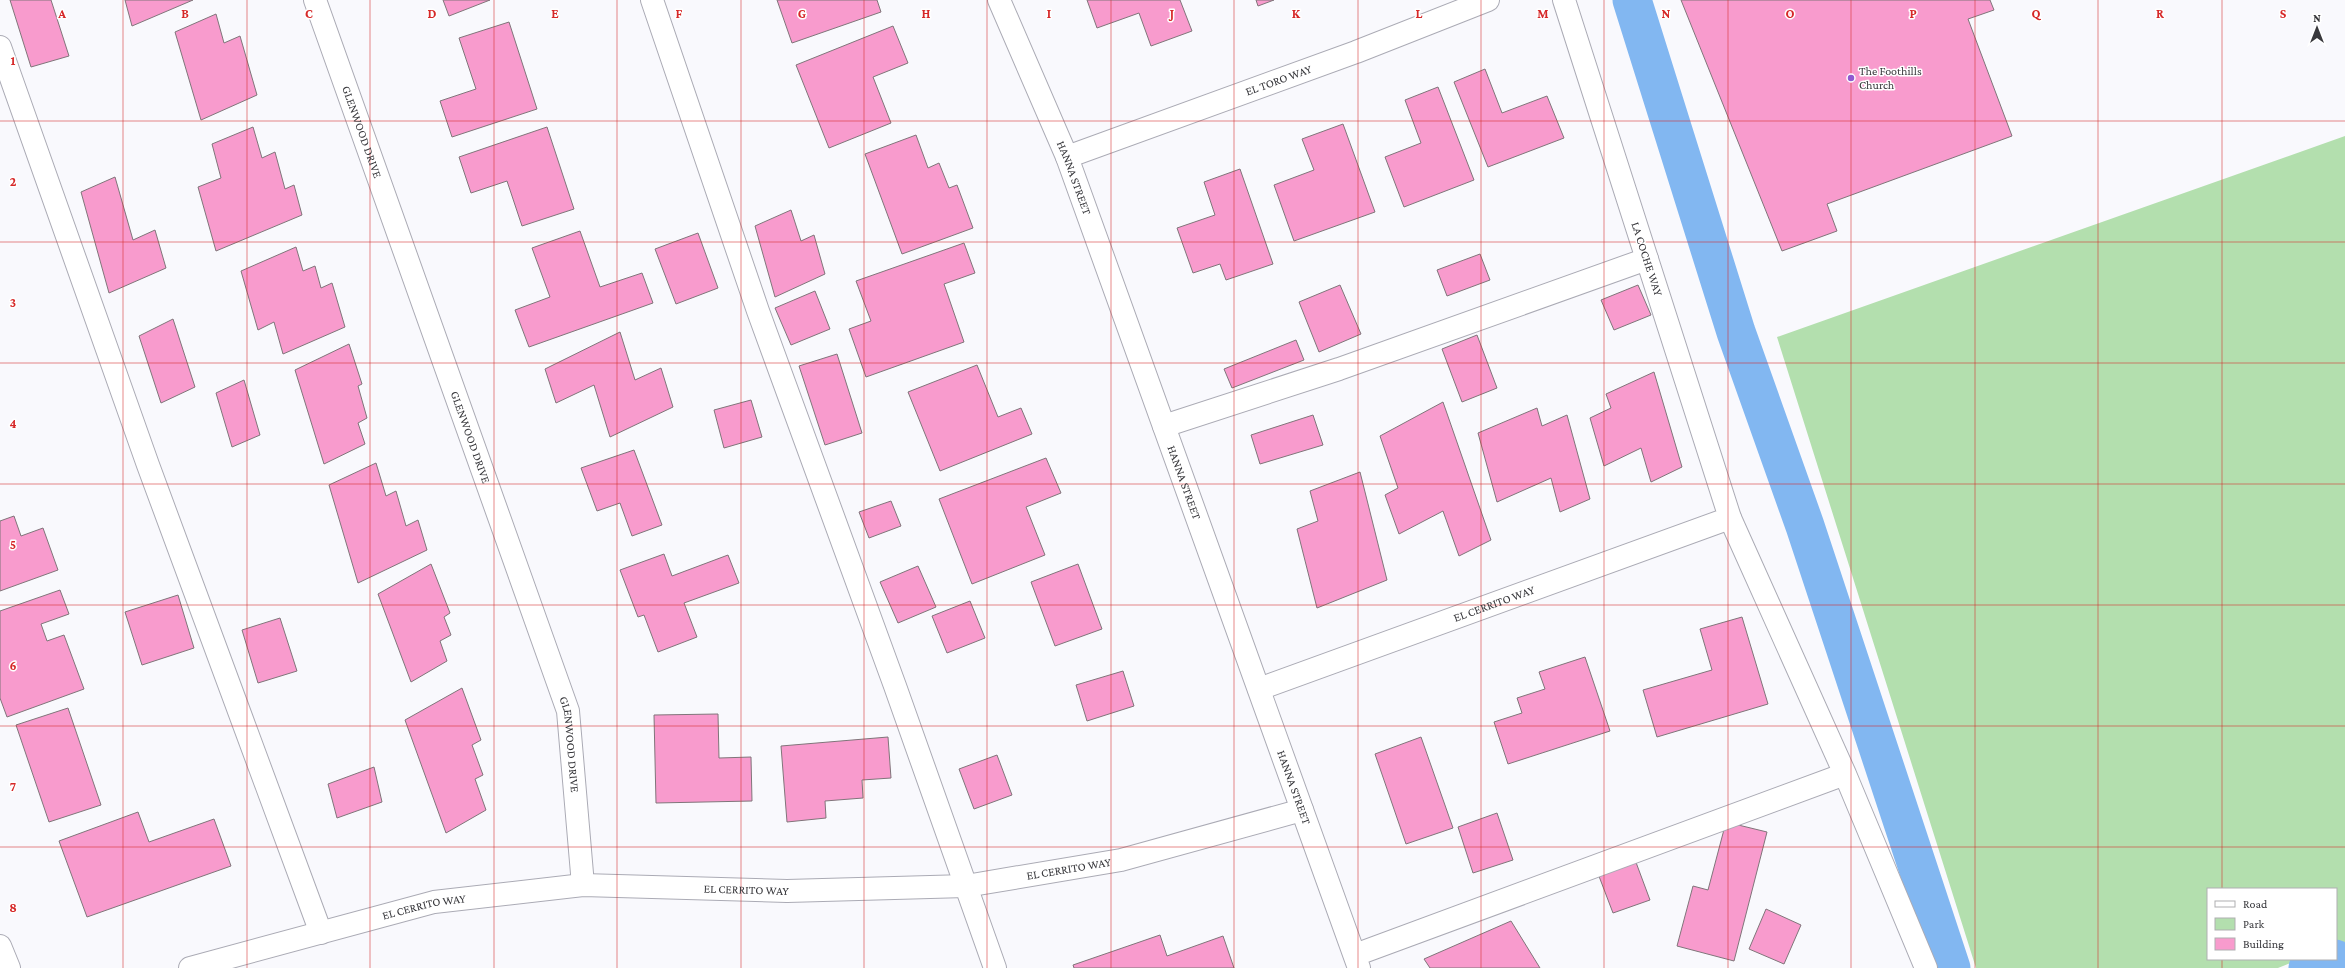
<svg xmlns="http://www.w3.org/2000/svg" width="2345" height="968" viewBox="0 0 2345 968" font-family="'Crimson Pro',serif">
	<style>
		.green { fill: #b3dfae }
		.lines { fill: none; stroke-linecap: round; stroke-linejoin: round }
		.canal { stroke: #82b7f1; stroke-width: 39 }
		.building { fill: #f89bcd; stroke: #80757a }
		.service-casing { stroke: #ababb5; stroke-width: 24 }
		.minor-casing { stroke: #ababb5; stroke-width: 24 }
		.service { stroke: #fff; stroke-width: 22 }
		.minor { stroke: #fff; stroke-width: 22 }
		.grid { fill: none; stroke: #d62828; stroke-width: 1; stroke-opacity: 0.55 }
		.poi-dot { fill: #8f59d1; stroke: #fff; stroke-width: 1.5 }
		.labels { text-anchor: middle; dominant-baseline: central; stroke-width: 3; stroke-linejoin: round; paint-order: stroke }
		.poi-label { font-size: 12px; fill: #38383c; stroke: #fff; text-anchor: start }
		.street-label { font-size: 12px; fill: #38383c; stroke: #fff }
		.grid-label { font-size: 13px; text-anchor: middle; font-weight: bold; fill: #d62828; stroke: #fff; stroke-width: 3; stroke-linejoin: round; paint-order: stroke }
	</style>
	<rect width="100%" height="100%" fill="#f9f9fd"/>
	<path class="green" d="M2345 136V942L2336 945V889H2208V959H2301L2278 968H1976L1777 337Z"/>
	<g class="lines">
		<path class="canal" d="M1632 0 1736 332 1805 526 1951 968
			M2308 968 2335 959"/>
	</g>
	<path class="building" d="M10 0H51L69 56 31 67Z
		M125 0H193L132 26Z
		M443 0H490L449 16Z
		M777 0H877L881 12 792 43Z
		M1087 0H1180L1192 31 1151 46 1139 13 1097 28Z
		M1256 0H1274L1258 6Z
		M1681 0H1990L1994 10 1968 19 2012 136 1827 204 1837 231 1782 251Z
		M216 14 224 43 240 36 257 95 201 120 175 32Z
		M509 22 537 109 452 137 440 101 476 89 459 38Z
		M893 26 908 63 873 77 891 123 829 148 796 65Z
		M1485 69 1502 113 1547 96 1564 138 1488 167 1454 82Z
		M1438 87 1474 180 1404 207 1385 157 1421 143 1405 100Z
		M1343 124 1375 212 1294 241 1274 185 1314 170 1302 139Z
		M253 127 262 158 275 152 285 189 294 185 302 215 216 251 198 187 221 178 212 144Z
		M547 127 574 209 522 226 507 181 471 193 459 157Z
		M916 135 928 168 939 163 949 188 957 185 973 228 902 254 865 154Z
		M1240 169 1273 264 1226 280 1220 264 1193 273 1177 228 1215 215 1204 182Z
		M115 177 133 240 155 230 166 268 109 293 81 192Z
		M791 210 801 241 814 235 825 274 775 297 755 226Z
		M580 231 600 287 642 273 653 303 529 347 515 310 550 297 532 248Z
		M698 233 718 288 676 304 655 249Z
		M964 243 975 273 944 284 964 342 866 377 849 329 871 321 856 281Z
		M296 247 303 271 315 266 321 288 332 283 345 327 283 354 274 322 258 330 241 271Z
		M1480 254 1490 280 1447 296 1437 270Z
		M1340 285 1361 334 1319 352 1299 302Z
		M1638 285 1651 315 1614 330 1601 300Z
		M815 291 830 329 791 345 775 308Z
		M173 319 195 387 161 403 139 336Z
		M620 332 635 380 661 368 673 407 610 437 594 385 556 403 545 369Z
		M1477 335 1497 388 1462 402 1442 349Z
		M1296 340 1304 360 1232 388 1224 369Z
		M349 344 362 384 358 386 367 418 358 423 365 444 324 464 295 370Z
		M837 354 862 433 825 445 799 366Z
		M977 365 998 417 1021 408 1032 434 940 471 908 392Z
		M1654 372 1682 467 1651 482 1641 448 1604 466 1590 418 1611 408 1606 394Z
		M244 380 260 435 232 447 216 393Z
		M751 400 762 437 724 448 714 410Z
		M1443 402 1491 540 1459 556 1443 511 1399 534 1385 495 1398 488 1380 436Z
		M1537 408 1542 426 1567 415 1590 499 1560 512 1551 478 1497 502 1478 433Z
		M1313 415 1323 445 1260 464 1251 435Z
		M634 450 662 525 632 536 620 503 597 511 581 468Z
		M1046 458 1061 493 1026 507 1045 555 972 584 939 499Z
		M376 463 386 496 396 491 406 526 418 520 427 550 358 583 329 485Z
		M1360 472 1387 580 1317 608 1297 529 1318 521 1310 491Z
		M891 501 901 526 869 538 859 512Z
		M14 516 21 536 43 528 58 570 0 591V521Z
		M664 554 672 576 728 555 739 583 684 603 697 637 658 652 644 615 638 617 620 570Z
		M431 564 450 613 444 617 451 635 440 641 447 661 411 682 378 594Z
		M1078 564 1102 629 1055 646 1031 582Z
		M918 566 936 607 898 623 880 582Z
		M60 590 69 614 41 624 47 641 64 635 84 689 7 717 0 698V611Z
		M178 595 194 648 142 665 125 612Z
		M970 601 985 638 947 653 932 616Z
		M1742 617 1768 704 1657 737 1643 690 1712 670 1700 629Z
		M280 618 297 671 258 683 242 630Z
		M1585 657 1610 731 1508 764 1494 722 1522 713 1517 698 1545 689 1539 672Z
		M1123 671 1134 706 1087 721 1076 685Z
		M462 688 481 740 472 745 483 775 475 779 486 810 446 833 405 720Z
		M68 708 101 805 49 822 16 725Z
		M718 714 719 758 751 757 752 801 656 803 654 715Z
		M888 737 891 778 862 780 863 798 825 801 826 818 787 822 781 746Z
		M1421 737 1453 828 1406 844 1375 754Z
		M997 755 1012 795 974 809 959 769Z
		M374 767 382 802 337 818 328 784Z
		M138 812 149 842 214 819 231 866 87 917 59 841Z
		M1497 813 1513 860 1473 873 1458 827Z
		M1726 822 1767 832 1734 961 1677 946 1693 886 1708 890Z
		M1634 857 1650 900 1613 913 1597 871Z
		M1766 909 1801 925 1784 964 1749 949Z
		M1511 921 1540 968H1430L1424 959Z
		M1160 935 1167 956 1223 936 1234 968H1074L1073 965Z"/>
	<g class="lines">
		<defs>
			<path id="service" d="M652 0 758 311 895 686 995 968
				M0 47 148 465 321 933
				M1164 426 1339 369 1647 259
				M1730 518 1845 774 1926 968
				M1355 955 1845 774"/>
			<g id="minor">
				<path id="s1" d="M315 0 568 711 583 885"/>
				<path id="s2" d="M999 0 1067 157 1359 968"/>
				<path id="s3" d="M1067 157 1356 52 1488 0"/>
				<path id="s4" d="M1259 689 1730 518 1564 0"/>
				<path d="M0 946 9 968"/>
				<path id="s5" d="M190 968 434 902 583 885 787 891 966 886 1121 860 1302 810"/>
			</g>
		</defs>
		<use href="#service" class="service-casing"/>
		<use href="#minor" class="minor-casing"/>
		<use href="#service" class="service"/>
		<use href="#minor" class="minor"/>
	</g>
	<path class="grid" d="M123 0V968M247 0V968M370 0V968M494 0V968M617 0V968M741 0V968M864 0V968M987 0V968M1111 0V968M1234 0V968M1358 0V968M1481 0V968M1604 0V968M1728 0V968M1851 0V968M1975 0V968M2098 0V968M2222 0V889M0 121H2345M0 242H2345M0 363H2345M0 484H2345M0 605H2345M0 726H2345M0 847H2345M2222 959V968"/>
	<circle class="poi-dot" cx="1851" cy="78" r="4"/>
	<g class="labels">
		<g class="poi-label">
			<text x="1859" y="71">The Foothills<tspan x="1859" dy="14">Church</tspan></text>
		</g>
		<g class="street-label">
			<text stroke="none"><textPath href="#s3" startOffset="225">EL TORO WAY</textPath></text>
			<text stroke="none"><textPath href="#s1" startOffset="140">GLENWOOD DRIVE</textPath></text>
			<text stroke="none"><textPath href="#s2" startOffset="193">HANNA STREET</textPath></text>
			<text transform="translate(1647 259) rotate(72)">LA COCHE WAY</text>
			<text stroke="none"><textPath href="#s1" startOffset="464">GLENWOOD DRIVE</textPath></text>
			<text stroke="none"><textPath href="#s2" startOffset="517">HANNA STREET</textPath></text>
			<text stroke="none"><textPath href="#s4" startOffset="250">EL CERRITO WAY</textPath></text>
			<text stroke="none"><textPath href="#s1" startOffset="788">GLENWOOD DRIVE</textPath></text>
			<text stroke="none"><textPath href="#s2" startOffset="841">HANNA STREET</textPath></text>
			<text stroke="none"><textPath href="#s5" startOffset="890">EL CERRITO WAY</textPath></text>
			<text stroke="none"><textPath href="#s5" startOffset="566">EL CERRITO WAY</textPath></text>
			<text stroke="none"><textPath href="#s5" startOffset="242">EL CERRITO WAY</textPath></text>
		</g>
	</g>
	<g class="grid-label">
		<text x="62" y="18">A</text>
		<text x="185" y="18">B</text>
		<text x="309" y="18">C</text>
		<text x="432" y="18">D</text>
		<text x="555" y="18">E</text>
		<text x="679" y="18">F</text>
		<text x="802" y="18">G</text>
		<text x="926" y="18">H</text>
		<text x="1049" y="18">I</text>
		<text x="1172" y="18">J</text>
		<text x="1296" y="18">K</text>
		<text x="1419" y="18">L</text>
		<text x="1543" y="18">M</text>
		<text x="1666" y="18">N</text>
		<text x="1790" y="18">O</text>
		<text x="1913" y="18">P</text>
		<text x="2036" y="18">Q</text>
		<text x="2160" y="18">R</text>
		<text x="2283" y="18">S</text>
		<text x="13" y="65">1</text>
		<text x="13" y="186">2</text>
		<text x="13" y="307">3</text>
		<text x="13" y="428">4</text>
		<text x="13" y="549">5</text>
		<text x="13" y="670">6</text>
		<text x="13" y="791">7</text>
		<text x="13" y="912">8</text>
	</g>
	<rect x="2207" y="888" width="130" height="72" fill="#ffffff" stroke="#afafb1"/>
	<rect x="2215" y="901" width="20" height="6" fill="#ffffff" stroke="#afafb1"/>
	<text x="2243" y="908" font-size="12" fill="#38383c">Road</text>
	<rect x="2215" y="918" width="20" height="12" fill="#b3dfae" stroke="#afafb1"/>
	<text x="2243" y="928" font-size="12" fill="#38383c">Park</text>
	<rect x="2215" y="938" width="20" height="12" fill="#f89bcd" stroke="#afafb1"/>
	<text x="2243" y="948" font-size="12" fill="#38383c">Building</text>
	<g transform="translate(2317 28)" stroke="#ffffff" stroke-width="3" paint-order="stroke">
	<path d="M0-3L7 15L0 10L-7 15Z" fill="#38383c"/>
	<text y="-6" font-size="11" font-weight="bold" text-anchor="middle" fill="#38383c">N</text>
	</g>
</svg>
